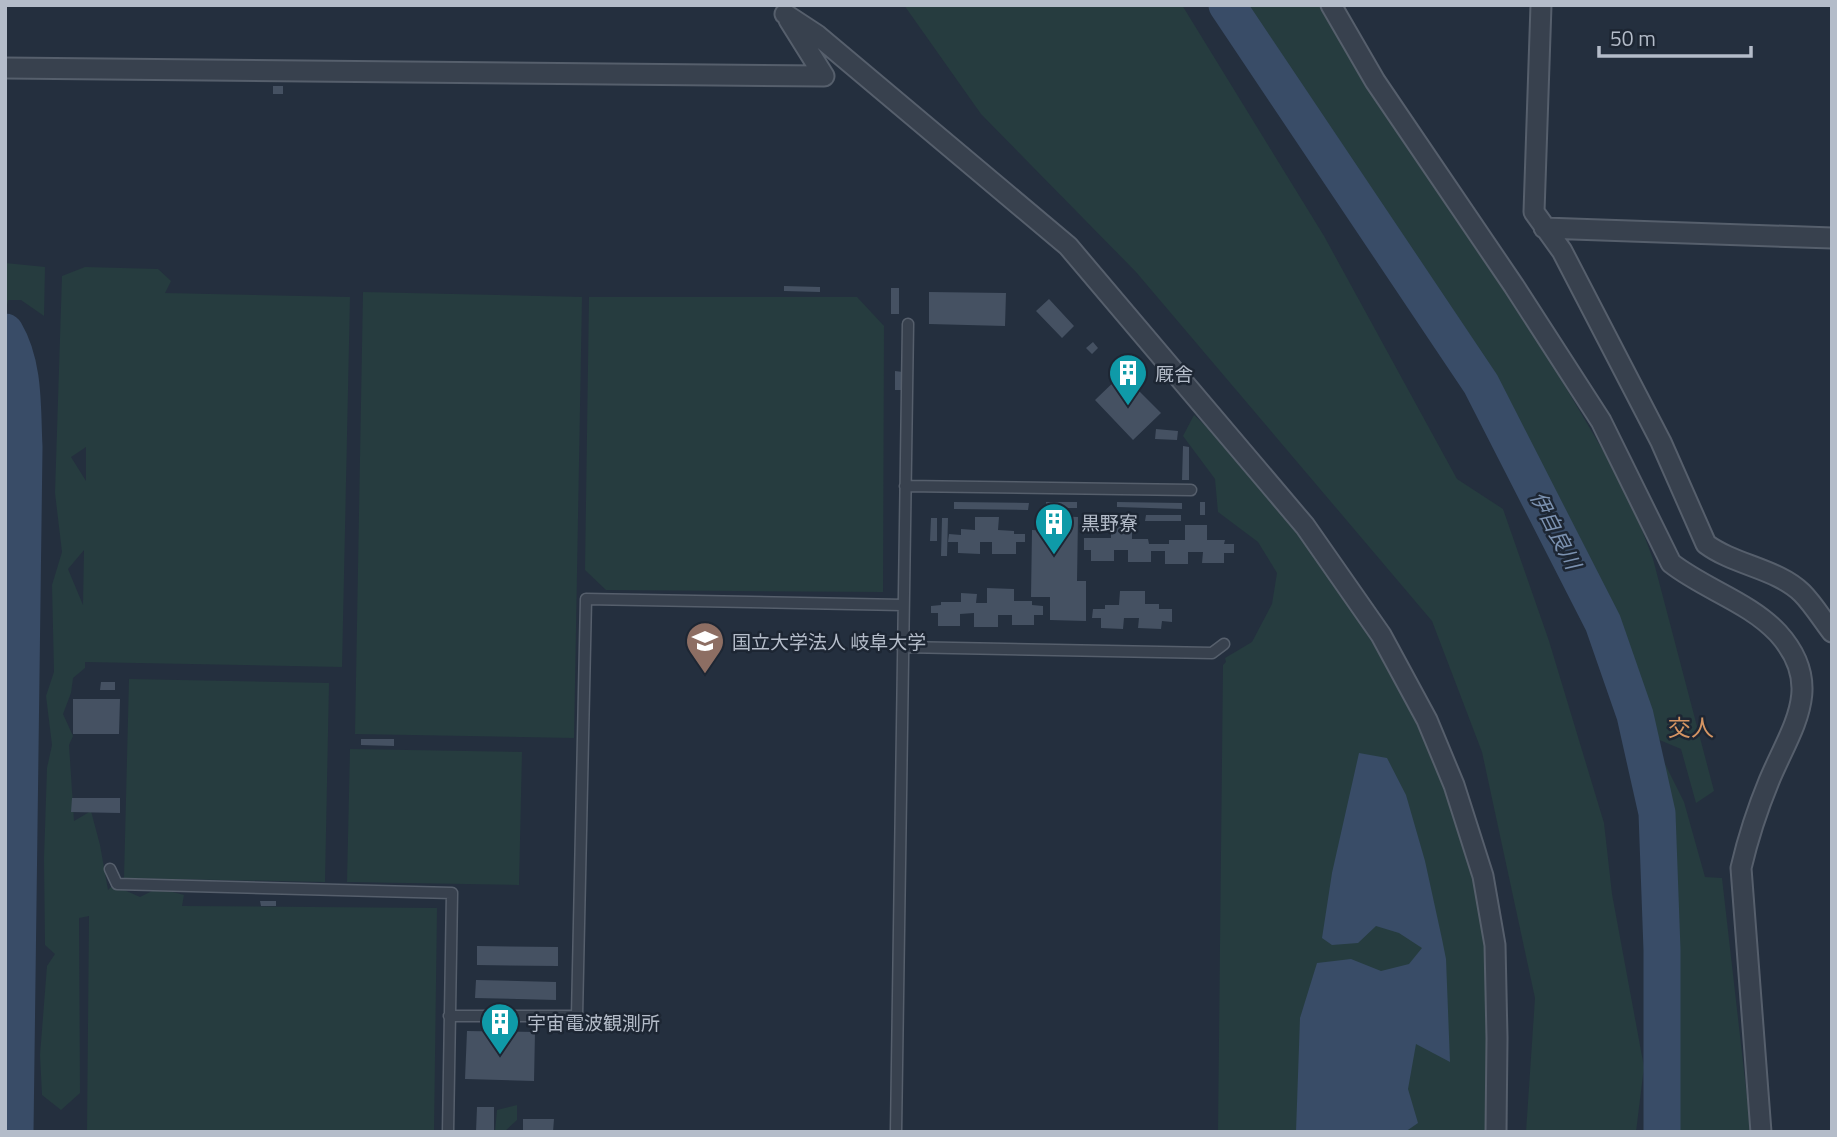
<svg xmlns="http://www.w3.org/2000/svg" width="1837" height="1137" viewBox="0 0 1837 1137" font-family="'Titillium Web','Noto Sans JP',sans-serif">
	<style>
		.green { fill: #263c3f; fill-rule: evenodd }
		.water { fill: #394c67 }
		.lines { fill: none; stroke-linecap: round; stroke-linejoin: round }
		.river { stroke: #394c67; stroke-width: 37 }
		.building { fill: #455162 }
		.lane-casing { stroke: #565f6c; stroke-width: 13 }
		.street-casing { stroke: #565f6c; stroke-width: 23 }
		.lane { stroke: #38414e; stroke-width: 10 }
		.street { stroke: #38414e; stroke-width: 19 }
		.labels { text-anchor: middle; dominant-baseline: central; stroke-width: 5; stroke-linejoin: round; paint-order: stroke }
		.poi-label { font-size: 19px; fill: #b4bcc9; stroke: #1d2633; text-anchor: start }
		.water-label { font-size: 21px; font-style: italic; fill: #7c92b1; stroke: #1d2633 }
		.quarter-label { font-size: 23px; fill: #d59563; stroke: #1d2633 }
	</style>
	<rect width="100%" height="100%" fill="#242f3e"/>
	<path class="green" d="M904 5H1182L1324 236 1457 479 1503 509 1549 641 1604 823 1612 894 1644 1067 1636 1132H1526L1535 998 1482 752 1432 621 1136 272 981 114Z
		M1239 5H1321L1509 291 1628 493 1653 559 1714 791 1696 803 1681 749 1650 736 1614 621 1555 501 1318 120 1261 41Z
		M5 263 45 267 44 316 21 300H8L5 315Z
		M85 267 158 269 171 281 165 293 350 297 342 667 85 662V668L73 678 71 693 63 714 73 736 69 745 74 821 91 811 100 845 108 890 113 885 140 897 158 888 184 895 182 906 437 908 434 1132H87L89 916 79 918 80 1093 61 1110 42 1095 40 1055 47 966 55 954 45 945 44 859 47 768 52 745 46 696 54 672 52 585 62 552 55 493 62 276ZM86 447V481L71 457ZM84 550V551L83 605 68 569Z
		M363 292 582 297 574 738 355 734Z
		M589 297H857L884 326 883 592 606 590 585 570Z
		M5 364 22 410 7 418 5 415Z
		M1194 415 1234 453 1306 534 1393 669 1462 818 1504 1001 1503 1132H1218L1223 665 1226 662 1225 658 1252 642 1272 604 1277 573 1258 542 1218 512 1215 479 1183 436Z
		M129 679 329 683 325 882 124 878Z
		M350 749 522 752 519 885 347 882Z
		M1658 750 1684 802 1705 877 1722 878 1751 1132H1680L1667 864 1654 764Z
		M517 1105V1120L504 1132H495L497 1110Z"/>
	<path class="water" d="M1359 753 1387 758 1406 795 1425 861 1442 939 1446 959 1450 1062 1416 1044 1408 1089 1418 1123 1405 1132H1296L1300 1018 1317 963 1351 959 1381 971 1409 964 1422 948 1399 933 1376 926 1358 943 1332 945 1322 938 1332 873Z"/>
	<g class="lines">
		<path class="river" d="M1227 5 1481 384 1603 623 1635 715 1657 813 1662 950V1132
			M5 332C25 366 22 409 24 447L15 1132"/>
	</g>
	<path class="building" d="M273 86H283V94H273Z
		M784 286 820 287V292L784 291Z
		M891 288H899V314H891Z
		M929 292 1006 293 1005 326 929 324Z
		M1049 299 1074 326 1062 338 1036 311Z
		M1093 342 1098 348 1092 354 1086 348Z
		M895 371 903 372V390H895Z
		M1122 374 1161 413 1133 440 1095 400Z
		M1156 429 1178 431 1177 440 1155 439Z
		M1183 446 1189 447V480H1182Z
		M954 502 1029 503 1028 510 954 509Z
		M1046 502H1077V508H1046Z
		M1117 502 1182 503V509L1117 507Z
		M1200 502H1205V515H1200Z
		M1146 515H1181V521H1145Z
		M1050 516 1078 517 1077 581H1086V621L1050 620V597H1031L1032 530 1050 531Z
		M975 517H999L998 530 1014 531V534H1025V542H1016V554H992V542H980V554L958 553V542H948L949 534 961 535V529L975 530Z
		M931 518H937V541H930Z
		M942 518H948L947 556H941Z
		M1111 525H1132V539H1148L1149 544H1169V540H1185V525H1207V540H1225L1224 544H1234V553H1224V563H1202L1203 552H1188V564H1165V551H1151V562H1128V550H1114V561H1091V550H1084V538H1111Z
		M987 588 1014 589V601H1032V605L1043 606V615H1034V625H1012V615H998V627H974V613L960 614V626H938V613H931V606L941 605V602H961V593L977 594 976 603H987Z
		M1120 591H1145V604H1159V609H1172V622L1162 621 1161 629 1138 628 1139 618H1124L1123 629 1101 628V618H1092L1093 609H1105V605H1119Z
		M101 682H115V690H100Z
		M73 699H120L119 734H73Z
		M361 739H394V746L361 745Z
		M72 798H120V813L71 812Z
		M260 901H276V906H261Z
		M477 946 558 947V966L477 965Z
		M476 980 556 982V1000L475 998Z
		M467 1031 535 1032 534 1081 465 1079Z
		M477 1107H494V1132H476Z
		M523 1119H554L553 1132H523Z"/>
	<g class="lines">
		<defs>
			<path id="lane" d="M905 486 1191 490
				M902 647 1212 653 1224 644
				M110 869 117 884 452 893 448 1132
				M449 1016H577L586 599 903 605
				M896 1132 908 324"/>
			<path id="street" d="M1331 5 1375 81 1514 286 1601 421 1671 563C1704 589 1749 602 1778 633 1826 686 1791 728 1769 781 1757 810 1748 838 1741 868L1761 1132
				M1541 5 1534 212 1562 251 1661 442 1706 544C1734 565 1778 569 1802 593 1813 604 1822 619 1832 632
				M785 14 817 35 1068 246 1305 526 1381 635 1427 720 1454 785 1483 876 1495 945 1497 1038 1496 1132
				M789 20 824 76
				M5 68 824 76
				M1544 228 1832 238"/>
		</defs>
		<use href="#lane" class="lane-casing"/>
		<use href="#street" class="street-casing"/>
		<use href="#lane" class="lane"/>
		<use href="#street" class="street"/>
	</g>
	<defs>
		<symbol id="building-pin" viewBox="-11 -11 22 30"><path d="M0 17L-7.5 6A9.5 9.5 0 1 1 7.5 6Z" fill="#0f9aa8" stroke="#1d2633"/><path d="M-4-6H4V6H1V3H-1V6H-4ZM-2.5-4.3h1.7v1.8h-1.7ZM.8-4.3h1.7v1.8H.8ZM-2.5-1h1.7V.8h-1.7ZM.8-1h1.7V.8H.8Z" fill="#fff"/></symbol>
		<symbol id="university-pin" viewBox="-11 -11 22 30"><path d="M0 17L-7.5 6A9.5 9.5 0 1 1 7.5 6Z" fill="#8d6e63" stroke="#1d2633"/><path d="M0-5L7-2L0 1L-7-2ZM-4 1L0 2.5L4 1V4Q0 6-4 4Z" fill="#fff"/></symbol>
	</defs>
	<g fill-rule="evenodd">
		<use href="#building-pin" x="1106" y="351" width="44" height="60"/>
		<use href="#building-pin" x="1032" y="500" width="44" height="60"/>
		<use href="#university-pin" x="683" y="619" width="44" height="60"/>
		<use href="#building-pin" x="478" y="1000" width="44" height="60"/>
	</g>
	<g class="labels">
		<g class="poi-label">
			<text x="1155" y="373">厩舎</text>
			<text x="1081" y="522">黒野寮</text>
			<text x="732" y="641">国立大学法人 岐阜大学</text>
			<text x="527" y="1022">宇宙電波観測所</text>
		</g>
		<g class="water-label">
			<text transform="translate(1556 530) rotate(63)">伊自良川</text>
		</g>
		<g class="quarter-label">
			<text x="1691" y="727">交人</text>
		</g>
	</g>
	<rect width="1837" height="1137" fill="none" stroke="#b4bcc9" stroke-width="14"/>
	<path d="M1599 46v10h152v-10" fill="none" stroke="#b4bcc9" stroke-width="3.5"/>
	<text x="1610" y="46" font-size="21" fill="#b4bcc9" stroke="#1d2633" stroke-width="5" paint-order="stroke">50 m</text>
</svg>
